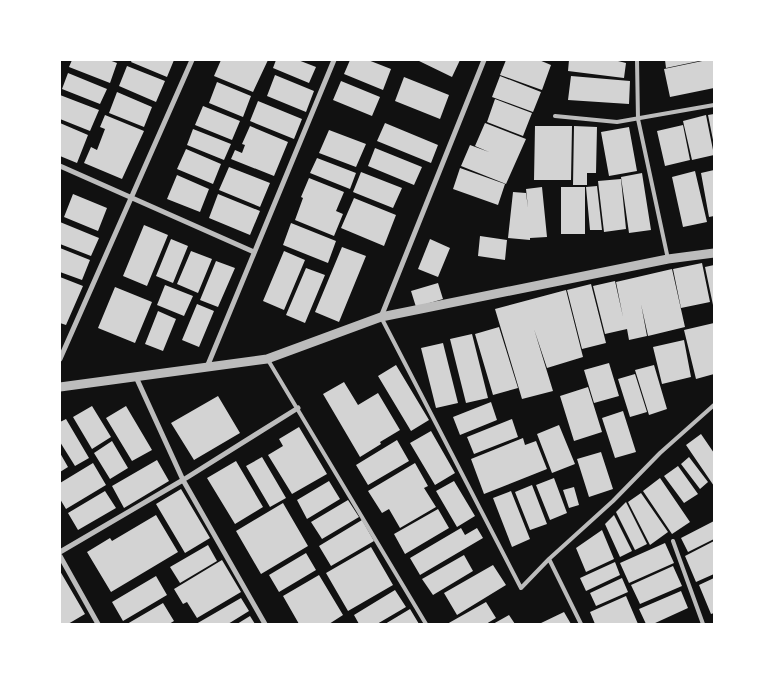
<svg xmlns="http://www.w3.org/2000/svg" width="774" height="684" viewBox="0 0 774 684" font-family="'Zilla Slab',serif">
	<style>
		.building { fill: #d3d3d3 }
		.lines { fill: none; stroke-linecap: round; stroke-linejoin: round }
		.service { stroke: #bcbcbc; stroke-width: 4 }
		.minor { stroke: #bcbcbc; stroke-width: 5 }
		.tertiary { stroke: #bcbcbc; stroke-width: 9 }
	</style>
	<rect width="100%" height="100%" fill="#111"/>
	<path class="building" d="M72 60H109L117 63 110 83 69 67Z
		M132 60H174L167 77 131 62Z
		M221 60H268L253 92 214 76Z
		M276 60H298L316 67 309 83 273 68Z
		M350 60H368L391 69 383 90 344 74Z
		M417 60H460L452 77Z
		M506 60H539L551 65 542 90 500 75Z
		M569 60H614L626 63 624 78 568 71Z
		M665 60H699V61L666 68Z
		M707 60H714V88L670 97 664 69Z
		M127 66 165 81 156 102 119 86Z
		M68 73 107 89 100 104 62 89Z
		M275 75 314 91 306 112 267 96Z
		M500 76 541 92 533 112 492 97Z
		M571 76 630 81 629 104 568 100Z
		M404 77 449 95 440 119 395 101Z
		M341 81 380 97 372 116 333 100Z
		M217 82 251 96 243 117 209 103Z
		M117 92 152 107 144 127 109 113Z
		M60 95 99 110 90 131 60 119Z
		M495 99 532 113 523 136 487 122Z
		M258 101 302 119 294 139 250 121Z
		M203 106 240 121 232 140 195 125Z
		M714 114V140H713L708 115Z
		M105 115 144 131 122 179 84 163 91 147 97 150 105 129 100 127Z
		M706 115 714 155 692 160 683 121Z
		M60 123 88 135 77 163 60 156Z
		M385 123 438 145 431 163 377 141Z
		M485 123 526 139 506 184 461 166 470 145 489 152 475 146Z
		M683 125 690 160 665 166 657 131Z
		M250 126 288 142 274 176 231 159 235 150 242 153 245 145 242 144Z
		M535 126H572L571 180H534Z
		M574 126 597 127 596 173H587V185H573Z
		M629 127 637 171 609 176 601 132Z
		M193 129 231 144 224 160 187 145Z
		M329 130 366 144 356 167 319 153Z
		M375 148 422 167 414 185 368 166Z
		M186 149 221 164 213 184 177 169Z
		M317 158 356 173 350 189 310 173Z
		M229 167 270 183 260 207 219 190Z
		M460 168 505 184 498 205 453 189Z
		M714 170V216L709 217 701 173Z
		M695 171 707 222 683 227 672 177Z
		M361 172 402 188 393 208 353 192Z
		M642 173 651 230 629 233 621 177Z
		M177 175 209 189 200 212 167 199Z
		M309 178 344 192 336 211 343 214 334 236 295 220 303 198 301 197Z
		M621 179 626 229 604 232 598 181Z
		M597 186 602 230H590L586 187Z
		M542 187 547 237 530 238V240L508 238 513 192 526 193 528 208 526 189Z
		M561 187H585V234H561Z
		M73 194 107 208 98 231 64 217Z
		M218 194 260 211 250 235 209 218Z
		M354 198 396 215 384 246 341 228Z
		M60 222 99 238 91 256 60 244Z
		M291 223 336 241 328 263 283 245Z
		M144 225 168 235 147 286 123 276Z
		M480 236 507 240 505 260 478 256Z
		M171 239 188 246 173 283 156 276Z
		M430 239 450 248 438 277 418 269Z
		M342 247 366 256 339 322 315 312Z
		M60 248 90 260 82 280 60 272Z
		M191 251 212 259 198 293 177 284Z
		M284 251 305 260 284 310 263 301Z
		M216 261 235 268 218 307 200 300Z
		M702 263 710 302 681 308 673 269Z
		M714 265V305H713L705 267Z
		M306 268 325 275 305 323 286 315Z
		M672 269 685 327 648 336 641 304 647 336 629 340 627 329 605 334 593 286 615 281 623 317 616 282Z
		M60 277 83 286 66 325 60 323Z
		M438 283 443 299 416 307 411 291Z
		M591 284 606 343 582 349 567 290Z
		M165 285 193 296 184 316 157 305Z
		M115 287 152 302 135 343 98 328Z
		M566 290 583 357 547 368 534 329 553 391 522 399 495 309Z
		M197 304 214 311 199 347 182 340Z
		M158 311 176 319 163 351 145 344Z
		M714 323V374L696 379 684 330Z
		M499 327 518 388 493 395 475 334Z
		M472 334 488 398 466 403 450 339Z
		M684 340 691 377 662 384 653 347Z
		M443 343 458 403 436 408 421 348Z
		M609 363 619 396 594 403 584 370Z
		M396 365 429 420 411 431 378 376Z
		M654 365 667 409 649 415 635 370Z
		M635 374 647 412 630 417 618 379Z
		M344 382 358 405 378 393 400 430 380 442 381 444 360 457 323 394Z
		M588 387 602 432 574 441 560 396Z
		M218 396 240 433 194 460 171 423Z
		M491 402 497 420 460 435 453 417Z
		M92 406 111 437 92 449 73 417Z
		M126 406 152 450 132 461 106 418Z
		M623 411 636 452 615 458 602 418Z
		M66 419 89 458 75 466 60 442V422Z
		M512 419 518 437 474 454 467 437Z
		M559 425 575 464 552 473 537 434Z
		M299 427 327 474 292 494 268 455 283 446 279 439Z
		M431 431 455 473 435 485 410 443Z
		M701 434 714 453V486L686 445Z
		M523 438 525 445 536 441 547 469 484 494 471 459Z
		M397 440 409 461 368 485 356 465Z
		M112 441 128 468 110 479 94 453Z
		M601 452 613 489 589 497 577 459Z
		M60 453 68 467 60 472Z
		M262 457 286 498 270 507 246 466Z
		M689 457 708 482 700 489 681 464Z
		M157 460 169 481 124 508 112 486Z
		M236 461 263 507 235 524 207 478Z
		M93 463 106 485 66 509 60 499V483Z
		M415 463 428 486 424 488 436 507 400 528 389 509 382 513 368 491Z
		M678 466 698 494 684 503 664 476Z
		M554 478 567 513 550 520 536 485Z
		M660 478 690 522 672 534 643 491Z
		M329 481 340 499 307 519 297 500Z
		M454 481 475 516 457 527 436 491Z
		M532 485 547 524 530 530 515 492Z
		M574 487 579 505 569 508 563 490Z
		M181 489 210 538 185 553 156 504Z
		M105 491 116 508 78 530 68 513Z
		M511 491 530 539 512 547 493 498Z
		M641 493 668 532 650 545 628 502Z
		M348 500 359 517 322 539 311 522Z
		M626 502 647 544 635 550 616 512Z
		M283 503 308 546 261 574 236 531Z
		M438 509 449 528 405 554 394 534Z
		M156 515 178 552 111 592 87 552 110 538 112 541Z
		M614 515 632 551 620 557 605 524Z
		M362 520 374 541 331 566 319 546Z
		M714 521V539L688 552 681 538Z
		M461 528 465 535 477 528 483 538 420 575 410 558Z
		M602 530 614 559 586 572 576 548Z
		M714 541V574L696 582 685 556Z
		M665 543 674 563 629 583 620 563Z
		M208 545 217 561 180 583 170 567Z
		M371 547 393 585 348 611 326 573Z
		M306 553 316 570 279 592 269 575Z
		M464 555 473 571 433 595 422 579Z
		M222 560 241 592 197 618 187 602 183 604 174 589Z
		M615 562 620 575 586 591 580 578Z
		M493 565 506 585 457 615 444 593Z
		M673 566 682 586 640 604 631 585Z
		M60 571 85 614 68 624H60Z
		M319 575 343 615 329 624H299L283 596Z
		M156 576 167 595 123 621 112 602Z
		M622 578 628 592 596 606 590 593Z
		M714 578V613L711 614 699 585Z
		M395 590 406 607 377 624H359L354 615Z
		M681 591 688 608 653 624H646L639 609Z
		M626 596 638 624H595L590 612Z
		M241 598 249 611 228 624H196Z
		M486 602 496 618 486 624H447Z
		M163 603 174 621 169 624H127Z
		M410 609 419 624H385Z
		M564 612 571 624H539Z
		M509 615 515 624H493Z
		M250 616 255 624H237Z"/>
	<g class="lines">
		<path class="service" d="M637 60 638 119 668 259
			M555 116 617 122 714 105
			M381 317 521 588 549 559 613 501 660 453 714 405
			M268 360 426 624
			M673 541 703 624
			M549 559 581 624"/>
		<path class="minor" d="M60 166 254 252
			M381 317 484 60
			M60 359 192 60
			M207 367 334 60
			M136 377 183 480 265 624
			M60 552 183 480 298 408
			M60 556 98 624"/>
		<path class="tertiary" d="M60 387 267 359 381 317 668 259 714 253"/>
	</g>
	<rect width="774" height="684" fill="none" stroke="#ffffff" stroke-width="122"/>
</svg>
